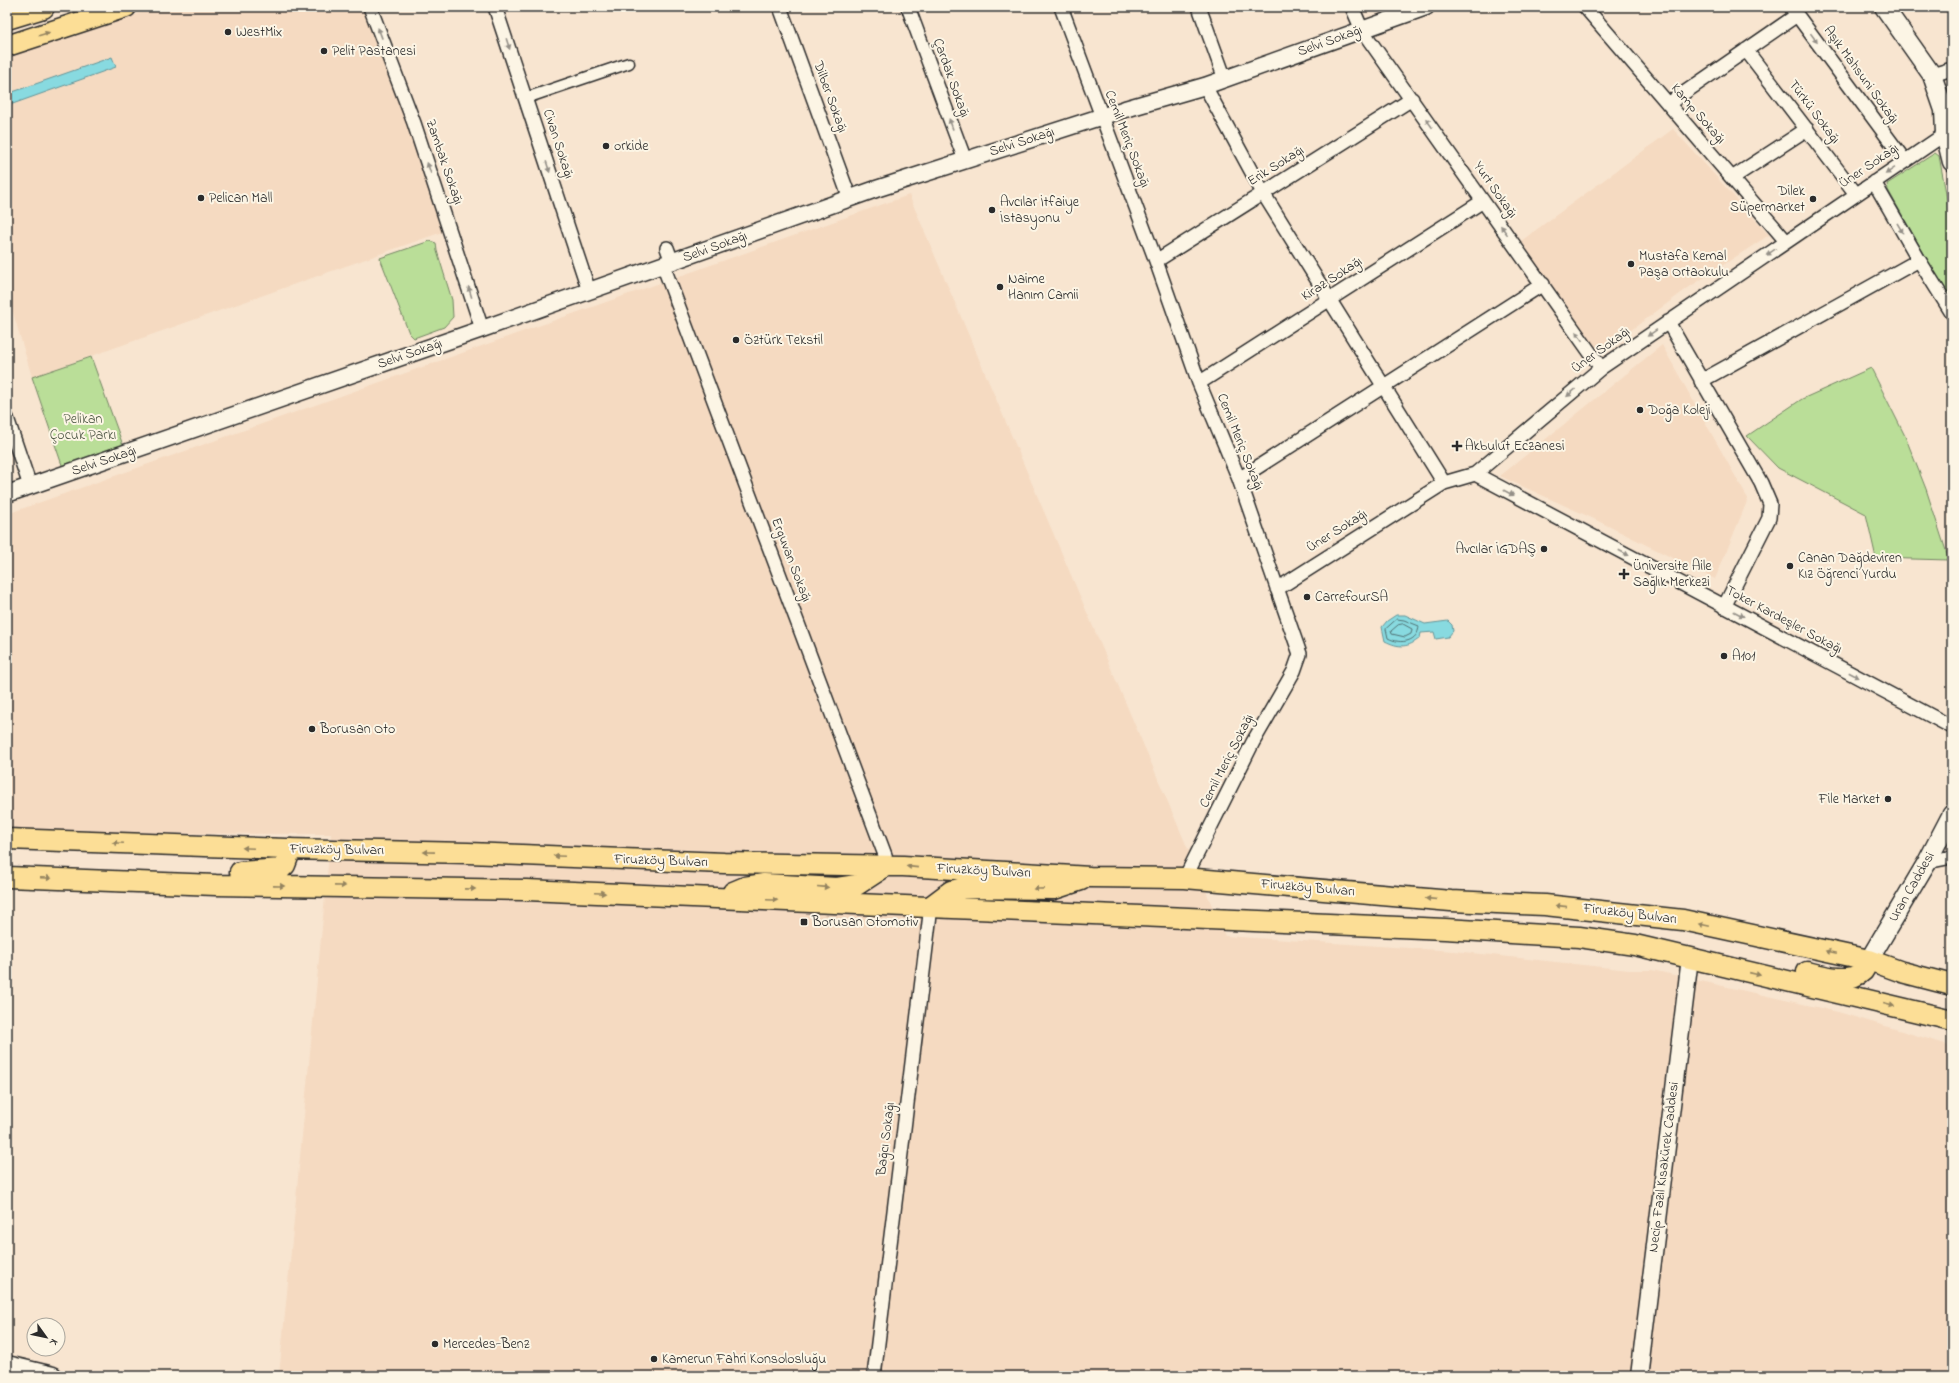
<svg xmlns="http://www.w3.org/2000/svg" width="1959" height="1383" viewBox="0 0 1959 1383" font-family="'Indie Flower',sans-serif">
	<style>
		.built { fill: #f5dac1 }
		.green { fill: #bade98; stroke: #728462 }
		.water { fill: #88dae0; stroke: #639498 }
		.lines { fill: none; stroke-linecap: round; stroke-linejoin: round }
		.shore { stroke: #507173; stroke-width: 1 }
		.pedestrian-casing { stroke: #2b2b2b; stroke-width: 13 }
		.minor-casing { stroke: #2b2b2b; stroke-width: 16 }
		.tertiary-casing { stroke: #2b2b2b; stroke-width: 19 }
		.secondary-casing { stroke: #2b2b2b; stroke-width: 21 }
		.primary-casing { stroke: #2b2b2b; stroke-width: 23 }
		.trunk-casing { stroke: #2b2b2b; stroke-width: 25 }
		.pedestrian { stroke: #fcf5e5; stroke-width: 10 }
		.minor { stroke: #fcf5e5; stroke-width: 13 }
		.tertiary { stroke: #fcf5e5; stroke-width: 16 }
		.secondary { stroke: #fcf5e5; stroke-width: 18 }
		.primary { stroke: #fcde96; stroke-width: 20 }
		.trunk { stroke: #fcde96; stroke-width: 22 }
		.oneway { fill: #949088 }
		.oneway2 { fill: #948460 }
		.poi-dot { fill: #2b2b2b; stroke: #fcf5e5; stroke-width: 1.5 }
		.labels { text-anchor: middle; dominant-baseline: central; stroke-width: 4; stroke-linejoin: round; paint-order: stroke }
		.poi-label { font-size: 14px; fill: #2b2b2b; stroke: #fcf5e5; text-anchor: start }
		.street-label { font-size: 14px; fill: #2b2b2b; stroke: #fcf5e5 }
		.park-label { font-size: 14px; fill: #4f5846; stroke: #fcf5e5 }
	</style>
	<rect width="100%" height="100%" fill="#f8e5d0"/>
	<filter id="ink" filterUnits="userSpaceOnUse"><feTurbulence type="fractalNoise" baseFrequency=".025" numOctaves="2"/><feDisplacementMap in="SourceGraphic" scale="8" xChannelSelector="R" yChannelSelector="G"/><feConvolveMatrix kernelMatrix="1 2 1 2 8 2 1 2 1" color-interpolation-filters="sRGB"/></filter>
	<g filter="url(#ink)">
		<path class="built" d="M158 7H371L445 231 32 377 7 292V57Z
			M1673 129 1769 235 1688 288 1600 353 1521 241Z
			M909 195 1225 936 1454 951 1629 970H1652L1838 1012 1952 1046V1376H279L331 834 7 833V514Z
			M1662 345 1748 499 1715 579 1592 518 1500 476Z"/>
		<path class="green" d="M1935 153 1939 156 1952 225V303L1888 190 1887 184Z
			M430 241 436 243 437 251 452 300 453 317 444 327 414 338 409 333 380 258Z
			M91 357 124 448 63 468 32 377Z
			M1871 368 1905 436 1926 489 1949 560 1876 558 1866 514 1778 468 1747 436 1802 399Z"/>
		<path class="water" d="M112 57 116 67 7 106V94Z
			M1396 615H1405L1425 624 1448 621 1452 625 1453 631 1448 637 1436 639 1434 632 1421 633 1420 638C1408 648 1399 648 1385 641L1382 627 1387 621Z"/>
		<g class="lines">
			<path class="shore" d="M1397 619 1404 620 1419 626C1418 642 1401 645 1388 638L1386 629Z
				M1403 624 1412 629 1411 634 1405 637 1392 634 1391 631 1398 625Z"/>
			<defs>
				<path id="pedestrian" d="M526 98 629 63"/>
				<path id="minor" d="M370 7 414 123 482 329
					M495 7 589 291
					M780 7 850 199
					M908 7 965 160
					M1061 7 1156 261 1199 383 1239 479 1300 654 1294 671 1253 742 1185 878
					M1199 7 1225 79
					M1352 7 1362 30 1601 368
					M1585 7 1786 241
					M1791 7 1905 161
					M1746 50 1856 194
					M1932 75 1952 69
					M1205 86 1263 193 1444 483
					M1668 104 1797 15
					M1732 178 1807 129
					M1874 182 1919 260 1952 313
					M667 248 672 262
					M1156 261 1412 99
					M663 265 885 855 886 866
					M1668 322 1761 483 1770 504 1769 518 1724 607
					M1701 381 1919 260
					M1199 383 1483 201
					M7 418 30 486
					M1475 474 1952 727
					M1239 479 1543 284
					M1277 589 1444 483 1475 474 1601 368 1945 134
					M1927 862 1952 857
					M874 1376 931 906"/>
				<path id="tertiary" d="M7 494 482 329 876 189 1125 109 1205 86 1426 7
					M1639 1376 1690 958"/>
				<path id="secondary" d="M1884 7 1932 75 1944 110 1945 134 1952 162
					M1869 960 1927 862 1952 814
					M7 1365 53 1376"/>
				<path id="primary" d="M7 46 126 7
					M7 839 287 849 468 853 724 863 903 866 1090 877 1185 878 1451 901 1545 905 1683 920 1869 960 1902 972 1952 985
					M240 872 281 869 285 865 291 849
					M7 877 216 885 526 890 1445 929 1579 937 1635 945 1952 1020
					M733 892 745 887 764 884 837 888 857 885 886 866
					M931 906 951 891 964 888 1054 889 1081 880
					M1807 972C1823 976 1850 984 1863 971 1865 968 1867 963 1869 960"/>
				<path id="trunk" d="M7 18 43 7"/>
			</defs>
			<use href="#pedestrian" class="pedestrian-casing"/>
			<use href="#minor" class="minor-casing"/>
			<use href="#tertiary" class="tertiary-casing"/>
			<use href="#secondary" class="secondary-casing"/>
			<use href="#primary" class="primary-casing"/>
			<use href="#trunk" class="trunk-casing"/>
			<use href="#pedestrian" class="pedestrian"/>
			<use href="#minor" class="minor"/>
			<use href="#tertiary" class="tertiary"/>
			<use href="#secondary" class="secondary"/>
			<use href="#primary" class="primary"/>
			<use href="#trunk" class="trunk"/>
		</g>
		<defs><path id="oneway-solid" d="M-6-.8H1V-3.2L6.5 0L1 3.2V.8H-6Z"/></defs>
		<g class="oneway">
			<use href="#oneway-solid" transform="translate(380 33) rotate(-111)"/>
			<use href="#oneway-solid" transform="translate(1814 38) rotate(54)"/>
			<use href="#oneway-solid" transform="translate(508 44) rotate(72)"/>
			<use href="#oneway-solid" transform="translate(1429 123) rotate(-125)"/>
			<use href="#oneway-solid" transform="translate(951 124) rotate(-110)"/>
			<use href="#oneway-solid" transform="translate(548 167) rotate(72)"/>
			<use href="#oneway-solid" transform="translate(429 168) rotate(-109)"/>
			<use href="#oneway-solid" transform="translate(1890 171) rotate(146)"/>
			<use href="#oneway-solid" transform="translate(1900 228) rotate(60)"/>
			<use href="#oneway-solid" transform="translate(1504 230) rotate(-126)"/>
			<use href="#oneway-solid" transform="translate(1771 252) rotate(146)"/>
			<use href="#oneway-solid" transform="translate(470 292) rotate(-107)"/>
			<use href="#oneway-solid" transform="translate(1652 333) rotate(146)"/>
			<use href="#oneway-solid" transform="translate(1579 336) rotate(-125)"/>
			<use href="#oneway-solid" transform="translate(1571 393) rotate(140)"/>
			<use href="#oneway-solid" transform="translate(1509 493) rotate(28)"/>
			<use href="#oneway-solid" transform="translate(1624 553) rotate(28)"/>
			<use href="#oneway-solid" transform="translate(1739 614) rotate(28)"/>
			<use href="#oneway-solid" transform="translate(1854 675) rotate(28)"/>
		</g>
		<g class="oneway2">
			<use href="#oneway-solid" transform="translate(44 34) rotate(-18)"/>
			<use href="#oneway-solid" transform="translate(118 843) rotate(-178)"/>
			<use href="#oneway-solid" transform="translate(248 848) rotate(-178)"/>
			<use href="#oneway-solid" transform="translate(429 852) rotate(-179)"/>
			<use href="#oneway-solid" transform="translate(559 856) rotate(-178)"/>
			<use href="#oneway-solid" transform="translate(912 867) rotate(-174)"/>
			<use href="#oneway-solid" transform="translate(46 878) rotate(2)"/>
			<use href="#oneway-solid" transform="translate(279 886) rotate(1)"/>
			<use href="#oneway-solid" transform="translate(340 886) rotate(1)"/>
			<use href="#oneway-solid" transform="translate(823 887) rotate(5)"/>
			<use href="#oneway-solid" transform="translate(470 889) rotate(1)"/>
			<use href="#oneway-solid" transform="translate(1039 889) rotate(179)"/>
			<use href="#oneway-solid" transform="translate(600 893) rotate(2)"/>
			<use href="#oneway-solid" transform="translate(1431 899) rotate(-175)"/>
			<use href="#oneway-solid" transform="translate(772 900) rotate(2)"/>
			<use href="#oneway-solid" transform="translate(1561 906) rotate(-174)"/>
			<use href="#oneway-solid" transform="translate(1704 925) rotate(-168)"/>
			<use href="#oneway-solid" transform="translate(1831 952) rotate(-168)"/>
			<use href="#oneway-solid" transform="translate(1755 974) rotate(13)"/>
			<use href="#oneway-solid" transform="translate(1889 1005) rotate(14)"/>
		</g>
	</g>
	<g class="poi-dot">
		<circle cx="228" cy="32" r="4"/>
		<circle cx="324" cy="51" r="4"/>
		<circle cx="606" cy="146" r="4"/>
		<circle cx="201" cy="198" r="4"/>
		<circle cx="1813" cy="199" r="4"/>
		<circle cx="992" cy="210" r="4"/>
		<circle cx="1631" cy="264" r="4"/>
		<circle cx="1000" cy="287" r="4"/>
		<circle cx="736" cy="340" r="4"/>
		<circle cx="1640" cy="410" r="4"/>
		<path d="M1455 440h4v4h4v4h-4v4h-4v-4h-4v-4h4z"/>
		<circle cx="1544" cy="549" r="4"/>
		<circle cx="1790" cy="566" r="4"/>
		<path d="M1622 568h4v4h4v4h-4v4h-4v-4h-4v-4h4z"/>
		<circle cx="1307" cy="597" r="4"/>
		<circle cx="1724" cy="656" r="4"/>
		<circle cx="312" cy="729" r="4"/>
		<circle cx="1888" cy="799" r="4"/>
		<rect x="800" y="918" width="8" height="8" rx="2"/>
		<circle cx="435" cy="1344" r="4"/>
		<circle cx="654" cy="1359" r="4"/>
	</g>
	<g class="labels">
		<g class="poi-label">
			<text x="236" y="32">WestMix</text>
			<text x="332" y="51">Pelit Pastanesi</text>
			<text x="614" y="146">orkide</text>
			<text x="1805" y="191" text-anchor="end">Dilek<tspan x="1805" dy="16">Süpermarket</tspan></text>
			<text x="209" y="198">Pelican Mall</text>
			<text x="1000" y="202">Avcılar İtfaiye<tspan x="1000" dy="16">İstasyonu</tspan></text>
			<text x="1639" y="256">Mustafa Kemal<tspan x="1639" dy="16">Paşa Ortaokulu</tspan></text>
			<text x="1008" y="279">Naime<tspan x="1008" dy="16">Hanım Camii</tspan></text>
			<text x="744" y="340">Öztürk Tekstil</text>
			<text x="1648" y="410">Doğa Koleji</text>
			<text x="1465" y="446">Akbulut Eczanesi</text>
			<text x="1536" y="549" text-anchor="end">Avcılar İGDAŞ</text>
			<text x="1798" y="558">Canan Dağdeviren<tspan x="1798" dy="16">Kız Öğrenci Yurdu</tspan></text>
			<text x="1633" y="566">Üniversite Aile<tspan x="1633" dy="16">Sağlık Merkezi</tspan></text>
			<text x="1315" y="597">CarrefourSA</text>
			<text x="1732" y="656">A101</text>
			<text x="320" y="729">Borusan Oto</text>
			<text x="1880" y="799" text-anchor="end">File Market</text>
			<text x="812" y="922">Borusan Otomotiv</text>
			<text x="443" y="1344">Mercedes-Benz</text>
			<text x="662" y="1359">Kamerun Fahri Konsolosluğu</text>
		</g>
		<g class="street-label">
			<text transform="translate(1330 41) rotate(-20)">Selvi Sokağı</text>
			<text transform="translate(1861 75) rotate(54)">Aşık Mahsuni Sokağı</text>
			<text transform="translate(951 78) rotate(70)">Çardak Sokağı</text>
			<text transform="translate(830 97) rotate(70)">Dilber Sokağı</text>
			<text transform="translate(1814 112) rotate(53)">Türkü Sokağı</text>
			<text transform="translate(1698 114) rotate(49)">Kamp Sokağı</text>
			<text transform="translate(1127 139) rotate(69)">Cemil Meriç Sokağı</text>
			<text transform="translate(1022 142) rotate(-18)">Selvi Sokağı</text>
			<text transform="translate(558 144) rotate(72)">Civan Sokağı</text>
			<text transform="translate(444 162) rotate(71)">Zambak Sokağı</text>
			<text transform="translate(1276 166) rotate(-32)">Erik Sokağı</text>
			<text transform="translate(1869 166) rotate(-34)">Üner Sokağı</text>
			<text transform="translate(1495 190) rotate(55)">Yurt Sokağı</text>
			<text transform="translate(715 247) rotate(-20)">Selvi Sokağı</text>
			<text transform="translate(1332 279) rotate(-33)">Kiraz Sokağı</text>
			<text transform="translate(1601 350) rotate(-36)">Üner Sokağı</text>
			<text transform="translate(410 354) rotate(-19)">Selvi Sokağı</text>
			<text transform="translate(1240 442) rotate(68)">Cemil Meriç Sokağı</text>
			<text transform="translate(104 461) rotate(-19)">Selvi Sokağı</text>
			<text transform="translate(1337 531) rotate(-32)">Üner Sokağı</text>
			<text transform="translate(791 560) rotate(69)">Erguvan Sokağı</text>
			<text transform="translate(1784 620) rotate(28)">Toker Kardeşler Sokağı</text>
			<text transform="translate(1227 761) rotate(-63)">Cemil Meriç Sokağı</text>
			<text transform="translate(337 850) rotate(1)">Firuzköy Bulvarı</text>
			<text transform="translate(661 861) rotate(2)">Firuzköy Bulvarı</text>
			<text transform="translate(984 871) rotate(3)">Firuzköy Bulvarı</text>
			<text transform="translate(1912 887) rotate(-60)">Uran Caddesi</text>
			<text transform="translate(1308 888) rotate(5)">Firuzköy Bulvarı</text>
			<text transform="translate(1630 914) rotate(7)">Firuzköy Bulvarı</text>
			<text transform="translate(886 1139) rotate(-83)">Bağcı Sokağı</text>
			<text transform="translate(1664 1167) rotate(-83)">Necip Fazıl Kısakürek Caddesi</text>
		</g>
		<g class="park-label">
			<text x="83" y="419">Pelikan<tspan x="83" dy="16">Çocuk Parkı</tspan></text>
		</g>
	</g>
	<rect width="1959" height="1383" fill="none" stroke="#fcf5e5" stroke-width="24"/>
	<rect x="12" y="12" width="1935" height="1359" fill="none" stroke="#2b2b2b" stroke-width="1.5" filter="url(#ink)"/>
	<g transform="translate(46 1337) rotate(123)"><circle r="19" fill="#fcf5e5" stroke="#a8a49b"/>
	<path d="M0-3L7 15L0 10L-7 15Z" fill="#2b2b2b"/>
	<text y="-6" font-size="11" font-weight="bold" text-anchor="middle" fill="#2b2b2b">K</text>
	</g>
</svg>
